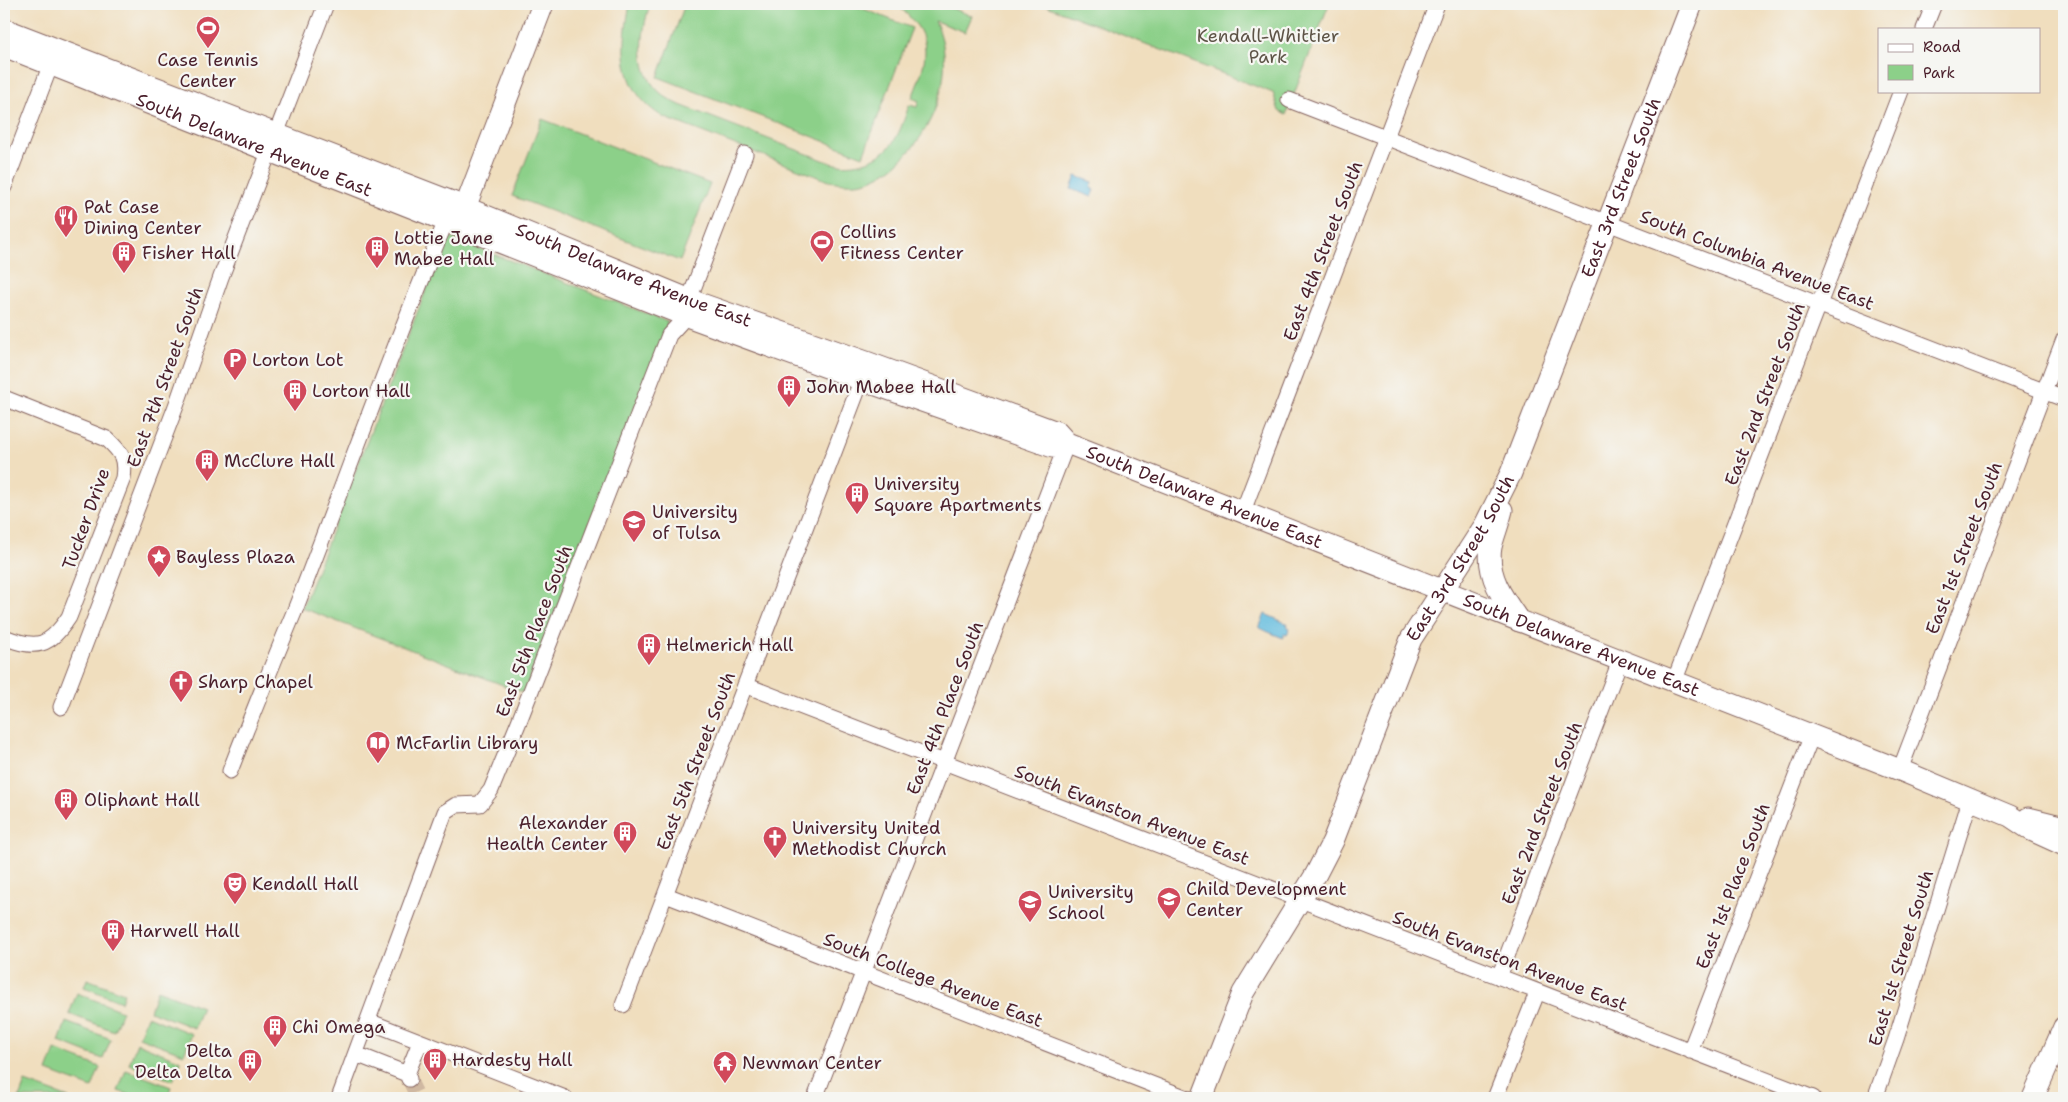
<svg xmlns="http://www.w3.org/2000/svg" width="2068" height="1102" viewBox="0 0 2068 1102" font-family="'Shantell Sans',sans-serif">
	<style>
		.green { fill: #8cd089; stroke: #6b785a }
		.water { fill: #61bbde; stroke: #566d84 }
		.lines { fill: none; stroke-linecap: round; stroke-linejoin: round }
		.street-tunnel { stroke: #cfb8a1; stroke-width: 15; stroke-dasharray: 15 8; stroke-linecap: butt }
		.street-casing { stroke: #84625e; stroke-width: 17 }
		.secondary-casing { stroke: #84625e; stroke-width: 23 }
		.street { stroke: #fff; stroke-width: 15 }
		.secondary { stroke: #fff; stroke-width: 21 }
		.labels { text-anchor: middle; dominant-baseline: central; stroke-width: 4.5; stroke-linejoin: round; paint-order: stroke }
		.park-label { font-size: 18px; fill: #5e5447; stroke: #f6f6f2 }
		.poi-label { font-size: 18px; fill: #4a1f2b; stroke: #f6f6f2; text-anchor: start }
		.street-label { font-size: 18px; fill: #4a1f2b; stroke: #f6f6f2 }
	</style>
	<rect width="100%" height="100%" fill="#f6f6f2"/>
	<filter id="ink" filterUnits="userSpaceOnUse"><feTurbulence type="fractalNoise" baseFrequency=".02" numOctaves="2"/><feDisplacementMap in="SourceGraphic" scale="10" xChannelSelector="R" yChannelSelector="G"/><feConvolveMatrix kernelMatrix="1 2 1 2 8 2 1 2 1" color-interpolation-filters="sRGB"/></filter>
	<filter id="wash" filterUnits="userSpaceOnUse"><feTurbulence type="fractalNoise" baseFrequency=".0096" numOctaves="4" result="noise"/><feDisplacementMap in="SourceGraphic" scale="20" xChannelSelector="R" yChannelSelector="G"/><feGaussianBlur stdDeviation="1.12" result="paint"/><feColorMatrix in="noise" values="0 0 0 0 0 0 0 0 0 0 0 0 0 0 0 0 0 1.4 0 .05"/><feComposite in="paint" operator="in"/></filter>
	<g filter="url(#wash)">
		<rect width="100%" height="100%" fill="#f0debe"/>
		<path class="green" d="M630 4H650C641 33 635 74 663 95 668 99 674 102 680 105L831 163C853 168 881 161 894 141 901 130 905 117 909 105L917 107 919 101 912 98C922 72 935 45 913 21 907 14 901 7 892 4H941L972 16 965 32 935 21C963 74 925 159 870 180 857 185 842 183 829 181L663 117C619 90 621 49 630 4Z
			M685 4H851L912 28 863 156 658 77Z
			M1042 4H1329L1286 115 1279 111 1273 93Z
			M542 119 710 184 680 261 512 196Z
			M447 236 668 322 524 693 302 608Z
			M87 979 124 993 121 1002 84 987Z
			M157 990 202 1007 194 1028 150 1011Z
			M77 993 122 1011 114 1031 69 1014Z
			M147 1016 192 1034 184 1054 139 1037Z
			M66 1022 111 1039 103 1059 59 1042Z
			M137 1043 181 1061 173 1081 129 1064Z
			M55 1050 100 1067 92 1088 47 1071Z
			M126 1070 171 1087 167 1098H138L118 1091Z
			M25 1082 69 1098H19Z"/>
		<path class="water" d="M1076 176 1093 182 1091 188 1095 190 1092 197 1071 189Z
			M1265 614 1288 624 1287 627 1290 629 1287 635 1284 634 1283 638 1259 628Z"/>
	</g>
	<g filter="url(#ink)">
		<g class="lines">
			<path class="street-tunnel" d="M409 1079 418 1098"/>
			<defs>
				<path id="street" d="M1924 29 1934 4
					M1289 100 2064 399
					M4 187 54 56
					M4 398 107 439C121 452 126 458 123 478L69 617C49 647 37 650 4 637
					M1243 511 1437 4
					M1674 682 1901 91
					M745 685 1813 1098
					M61 707 176 406 221 277 326 4
					M1900 770 2064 339
					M230 771C251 717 273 663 295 610 345 482 390 352 444 226
					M666 895 1187 1098
					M1499 977 1620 661
					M623 1005 865 371
					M368 1021 565 1098
					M1690 1051 1812 735
					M356 1054 407 1074
					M409 1079 407 1074 420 1042
					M339 1098 445 812 456 805 480 804 491 790 520 719 669 335 680 323 745 154
					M815 1098 1067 443
					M1495 1098 1537 993
					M1875 1098 1896 1039 1970 800"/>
				<g id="secondary">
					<path id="s1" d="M4 29 452 202 690 300 869 363 1057 432 1067 443 1900 770 2010 816 2031 830 2064 845"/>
					<path id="s2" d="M4 46 684 315 862 380 1053 447 1067 443"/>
					<path d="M460 221 543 4"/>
					<path d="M1502 510C1499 523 1494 535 1491 547 1486 576 1504 600 1519 621"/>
					<path d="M2028 818 2064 827"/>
					<path id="s3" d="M1202 1098 1243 993 1316 874 1333 841 1411 639 1485 525 1511 473 1692 4"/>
					<path d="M2033 1098 2064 1027"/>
				</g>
			</defs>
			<use href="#street" class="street-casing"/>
			<use href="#secondary" class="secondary-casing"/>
			<use href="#street" class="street"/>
			<use href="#secondary" class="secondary"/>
		</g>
	</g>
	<defs>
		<symbol id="stadium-pin" viewBox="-11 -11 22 30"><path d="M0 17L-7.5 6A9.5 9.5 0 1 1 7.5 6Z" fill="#d1495b" stroke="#f6f6f2"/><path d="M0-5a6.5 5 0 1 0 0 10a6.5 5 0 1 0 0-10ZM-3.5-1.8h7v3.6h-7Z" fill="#fff"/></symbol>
		<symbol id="restaurant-pin" viewBox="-11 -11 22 30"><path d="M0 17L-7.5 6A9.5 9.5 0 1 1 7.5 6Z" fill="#d1495b" stroke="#f6f6f2"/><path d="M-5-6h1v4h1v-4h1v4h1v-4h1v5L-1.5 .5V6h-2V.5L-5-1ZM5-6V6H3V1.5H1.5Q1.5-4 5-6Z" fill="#fff"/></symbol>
		<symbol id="building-pin" viewBox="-11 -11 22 30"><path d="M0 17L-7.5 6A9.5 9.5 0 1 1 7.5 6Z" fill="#d1495b" stroke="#f6f6f2"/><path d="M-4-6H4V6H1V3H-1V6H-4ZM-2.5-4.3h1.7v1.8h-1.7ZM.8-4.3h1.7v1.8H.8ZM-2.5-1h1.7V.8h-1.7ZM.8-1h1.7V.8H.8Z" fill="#fff"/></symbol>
		<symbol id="parking-pin" viewBox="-11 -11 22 30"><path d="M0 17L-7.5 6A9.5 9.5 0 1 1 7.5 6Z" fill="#d1495b" stroke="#f6f6f2"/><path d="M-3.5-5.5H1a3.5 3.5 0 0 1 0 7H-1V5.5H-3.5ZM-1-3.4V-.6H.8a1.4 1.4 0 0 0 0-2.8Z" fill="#fff"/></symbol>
		<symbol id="university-pin" viewBox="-11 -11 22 30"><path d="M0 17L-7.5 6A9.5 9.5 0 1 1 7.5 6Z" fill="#d1495b" stroke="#f6f6f2"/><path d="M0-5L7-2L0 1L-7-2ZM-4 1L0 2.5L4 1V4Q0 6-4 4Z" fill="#fff"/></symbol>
		<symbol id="sight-pin" viewBox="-11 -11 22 30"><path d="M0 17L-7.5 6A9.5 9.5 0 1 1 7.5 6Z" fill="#d1495b" stroke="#f6f6f2"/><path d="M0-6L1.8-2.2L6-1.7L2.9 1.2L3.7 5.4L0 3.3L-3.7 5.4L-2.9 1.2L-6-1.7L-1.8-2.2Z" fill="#fff"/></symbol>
		<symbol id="church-pin" viewBox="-11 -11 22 30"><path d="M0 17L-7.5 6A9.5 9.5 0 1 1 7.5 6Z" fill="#d1495b" stroke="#f6f6f2"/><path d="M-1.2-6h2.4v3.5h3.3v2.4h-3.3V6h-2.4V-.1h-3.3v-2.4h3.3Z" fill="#fff"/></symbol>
		<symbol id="library-pin" viewBox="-11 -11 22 30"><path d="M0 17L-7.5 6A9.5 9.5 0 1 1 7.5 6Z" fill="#d1495b" stroke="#f6f6f2"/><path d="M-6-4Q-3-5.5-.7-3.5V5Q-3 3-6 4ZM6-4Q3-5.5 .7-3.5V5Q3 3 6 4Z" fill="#fff"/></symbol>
		<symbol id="theatre-pin" viewBox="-11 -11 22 30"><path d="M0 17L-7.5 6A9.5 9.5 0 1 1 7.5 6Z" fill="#d1495b" stroke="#f6f6f2"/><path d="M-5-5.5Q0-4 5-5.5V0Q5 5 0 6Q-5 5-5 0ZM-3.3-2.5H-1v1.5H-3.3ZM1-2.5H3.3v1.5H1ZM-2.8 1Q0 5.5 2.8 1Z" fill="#fff"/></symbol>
		<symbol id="school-pin" viewBox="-11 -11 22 30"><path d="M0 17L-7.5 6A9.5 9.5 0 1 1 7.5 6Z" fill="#d1495b" stroke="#f6f6f2"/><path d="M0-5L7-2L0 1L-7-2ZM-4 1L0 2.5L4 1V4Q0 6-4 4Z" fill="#fff"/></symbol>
		<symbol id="temple-pin" viewBox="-11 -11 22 30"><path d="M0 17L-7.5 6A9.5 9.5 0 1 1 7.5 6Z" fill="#d1495b" stroke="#f6f6f2"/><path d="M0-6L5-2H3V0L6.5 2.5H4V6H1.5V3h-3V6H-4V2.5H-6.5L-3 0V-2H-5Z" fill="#fff"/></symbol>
	</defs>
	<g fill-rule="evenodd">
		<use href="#stadium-pin" x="194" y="14" width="28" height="38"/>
		<use href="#restaurant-pin" x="52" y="203" width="28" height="38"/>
		<use href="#stadium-pin" x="808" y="228" width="28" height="38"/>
		<use href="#building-pin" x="363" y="234" width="28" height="38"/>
		<use href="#building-pin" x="110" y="239" width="28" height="38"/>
		<use href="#parking-pin" x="221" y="346" width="28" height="38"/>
		<use href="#building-pin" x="775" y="373" width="28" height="38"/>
		<use href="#building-pin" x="281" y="377" width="28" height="38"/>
		<use href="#building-pin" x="193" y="447" width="28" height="38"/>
		<use href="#building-pin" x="843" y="480" width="28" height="38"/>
		<use href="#university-pin" x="620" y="508" width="28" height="38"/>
		<use href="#sight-pin" x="145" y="543" width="28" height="38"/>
		<use href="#building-pin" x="635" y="631" width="28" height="38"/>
		<use href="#church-pin" x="167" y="668" width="28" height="38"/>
		<use href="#library-pin" x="364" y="729" width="28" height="38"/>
		<use href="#building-pin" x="52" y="786" width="28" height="38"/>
		<use href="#building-pin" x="611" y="819" width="28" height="38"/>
		<use href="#church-pin" x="761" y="824" width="28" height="38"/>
		<use href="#theatre-pin" x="221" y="870" width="28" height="38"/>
		<use href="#school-pin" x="1155" y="885" width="28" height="38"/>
		<use href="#school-pin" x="1016" y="888" width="28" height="38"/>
		<use href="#building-pin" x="99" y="917" width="28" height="38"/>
		<use href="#building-pin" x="261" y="1013" width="28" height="38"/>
		<use href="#building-pin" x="421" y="1046" width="28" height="38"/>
		<use href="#building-pin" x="236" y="1047" width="28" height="38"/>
		<use href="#temple-pin" x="711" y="1049" width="28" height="38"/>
	</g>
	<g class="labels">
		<g class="park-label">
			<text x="1268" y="36">Kendall-Whittier<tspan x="1268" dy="21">Park</tspan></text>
		</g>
		<g class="poi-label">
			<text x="208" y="60" text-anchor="middle">Case Tennis<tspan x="208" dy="21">Center</tspan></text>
			<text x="84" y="207">Pat Case<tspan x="84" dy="21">Dining Center</tspan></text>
			<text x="840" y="232">Collins<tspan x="840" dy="21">Fitness Center</tspan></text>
			<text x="394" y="238">Lottie Jane<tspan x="394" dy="21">Mabee Hall</tspan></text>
			<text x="142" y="253">Fisher Hall</text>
			<text x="252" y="360">Lorton Lot</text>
			<text x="806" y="387">John Mabee Hall</text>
			<text x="312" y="391">Lorton Hall</text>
			<text x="224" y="461">McClure Hall</text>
			<text x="874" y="484">University<tspan x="874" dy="21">Square Apartments</tspan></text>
			<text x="652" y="512">University<tspan x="652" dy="21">of Tulsa</tspan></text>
			<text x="176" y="557">Bayless Plaza</text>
			<text x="666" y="645">Helmerich Hall</text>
			<text x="198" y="682">Sharp Chapel</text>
			<text x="396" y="743">McFarlin Library</text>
			<text x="84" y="800">Oliphant Hall</text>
			<text x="608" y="823" text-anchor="end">Alexander<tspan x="608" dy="21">Health Center</tspan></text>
			<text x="792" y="828">University United<tspan x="792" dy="21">Methodist Church</tspan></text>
			<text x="252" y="884">Kendall Hall</text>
			<text x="1186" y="889">Child Development<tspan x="1186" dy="21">Center</tspan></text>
			<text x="1048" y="892">University<tspan x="1048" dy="21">School</tspan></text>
			<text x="130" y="931">Harwell Hall</text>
			<text x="292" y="1027">Chi Omega</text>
			<text x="232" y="1051" text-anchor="end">Delta<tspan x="232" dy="21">Delta Delta</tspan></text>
			<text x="452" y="1060">Hardesty Hall</text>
			<text x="742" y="1063">Newman Center</text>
		</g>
		<g class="street-label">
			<text stroke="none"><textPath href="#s2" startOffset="269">South Delaware Avenue East</textPath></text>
			<text stroke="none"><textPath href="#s3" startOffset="1006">East 3rd Street South</textPath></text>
			<text transform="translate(1323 251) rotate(-69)">East 4th Street South</text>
			<text transform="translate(1757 260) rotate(21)">South Columbia Avenue East</text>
			<text stroke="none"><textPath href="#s1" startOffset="676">South Delaware Avenue East</textPath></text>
			<text transform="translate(165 377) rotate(-70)">East 7th Street South</text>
			<text transform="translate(1765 394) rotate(-69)">East 2nd Street South</text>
			<text stroke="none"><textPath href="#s1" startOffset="1290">South Delaware Avenue East</textPath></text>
			<text transform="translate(86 519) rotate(-70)">Tucker Drive</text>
			<text transform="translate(1964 548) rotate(-69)">East 1st Street South</text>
			<text stroke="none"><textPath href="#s3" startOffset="601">East 3rd Street South</textPath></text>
			<text transform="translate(534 631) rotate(-69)">East 5th Place South</text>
			<text stroke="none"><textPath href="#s1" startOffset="1695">South Delaware Avenue East</textPath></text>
			<text transform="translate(945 708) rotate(-69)">East 4th Place South</text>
			<text transform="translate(696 761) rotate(-69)">East 5th Street South</text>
			<text transform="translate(1542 813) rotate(-69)">East 2nd Street South</text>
			<text transform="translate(1132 815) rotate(21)">South Evanston Avenue East</text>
			<text transform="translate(1733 886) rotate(-69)">East 1st Place South</text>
			<text transform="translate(1901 958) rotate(-73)">East 1st Street South</text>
			<text transform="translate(1510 961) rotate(21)">South Evanston Avenue East</text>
			<text transform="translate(933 980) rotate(21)">South College Avenue East</text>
		</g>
	</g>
	<rect width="2068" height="1102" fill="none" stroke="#f6f6f2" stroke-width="20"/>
	<rect x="1878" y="28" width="162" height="65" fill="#f6f6f2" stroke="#b1a0a2"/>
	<rect x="1888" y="44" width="25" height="8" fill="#ffffff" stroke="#b1a0a2"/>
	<text x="1923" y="52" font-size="15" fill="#4a1f2b">Road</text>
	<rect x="1888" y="65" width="25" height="15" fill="#8cd089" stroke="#b1a0a2"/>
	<text x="1923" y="78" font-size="15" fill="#4a1f2b">Park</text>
</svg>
